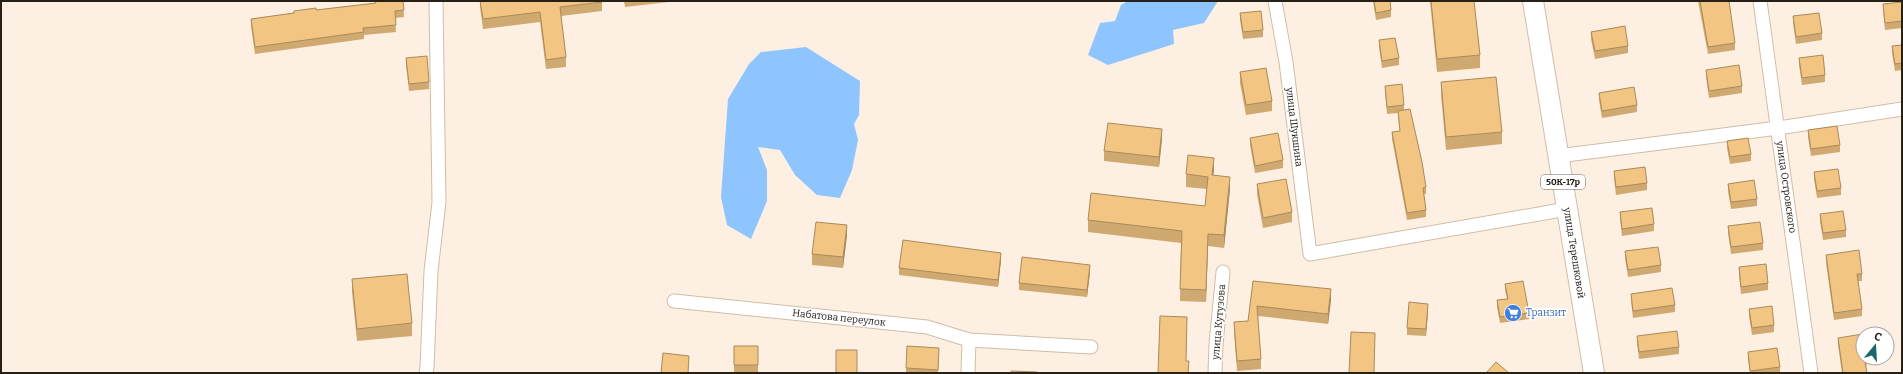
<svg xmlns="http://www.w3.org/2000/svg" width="1903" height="374" viewBox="0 0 1903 374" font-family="Bitter,serif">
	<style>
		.water { fill: #8fc5fe }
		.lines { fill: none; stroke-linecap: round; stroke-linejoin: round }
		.minor-casing { stroke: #d1bda6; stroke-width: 15 }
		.primary-casing { stroke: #d1bda6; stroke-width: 22 }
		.minor { stroke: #fff; stroke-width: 13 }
		.primary { stroke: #fff; stroke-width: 20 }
		.wall { fill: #d0a970 }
		.shaded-wall { fill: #a98a5b }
		.building { fill: #f2c582; stroke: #a98a5b }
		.labels { text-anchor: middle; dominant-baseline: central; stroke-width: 3; stroke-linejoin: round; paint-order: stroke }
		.shield { fill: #fff; stroke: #68635d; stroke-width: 1 }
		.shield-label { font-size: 9px; font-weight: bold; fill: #272017 }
		.street-label { font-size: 10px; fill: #272017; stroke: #fff }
		.shop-label { font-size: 10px; fill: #366cbe; stroke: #fff; text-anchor: start }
	</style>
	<rect width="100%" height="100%" fill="#fdf0e2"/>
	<path class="water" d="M1128 1H1218L1204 23 1173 30 1174 44 1108 65 1088 55 1100 23 1115 21 1121 5Z
		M806 47 860 81 859 115 854 124 858 140 852 170 840 198 817 195 795 175 780 150 758 147 767 170V201L751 239 727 225 721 197 728 99 749 64 761 52Z"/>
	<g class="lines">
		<defs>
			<path id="minor" d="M1275 1 1286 62 1310 254 1567 209
				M1760 1 1811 373
				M1558 156 1778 128 1902 109
				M674 301 927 327 969 340 968 373
				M969 340 1091 347
				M426 373 427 367 431 271 439 202 436 1
				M1215 373 1216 344 1223 272"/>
			<path id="primary" d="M1533 1 1594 373"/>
		</defs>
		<use href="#minor" class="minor-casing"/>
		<use href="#primary" class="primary-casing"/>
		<use href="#minor" class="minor"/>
		<use href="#primary" class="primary"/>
	</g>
	<path class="wall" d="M375 1H403L404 17 395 18 396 32 364 35V39L255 54 251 26V19L316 10 375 3Z
		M480 1H602V11L561 16 566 57V67L546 69 540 22 483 29 480 7Z
		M624 1H669V2L625 7Z
		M1373 1H1390L1391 10V17L1376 20Z
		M1430 1H1474L1480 55V68L1437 72Z
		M1698 1H1729L1735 43V50L1708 54Z
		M1902 2V28L1885 30 1883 11V4Z
		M1240 13 1263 30V37L1243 39 1240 20Z
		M1793 16 1822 33V40L1796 44 1793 23Z
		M1591 32 1628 46V53L1595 59 1591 39Z
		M1379 40 1399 58V65L1382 68 1379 47Z
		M1902 45V70L1895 71 1892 53V46Z
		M406 58 429 82V89L409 91 406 65Z
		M1799 58 1825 75V82L1802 85 1799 65Z
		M1706 70 1742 86V93L1709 98 1706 77Z
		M1240 72 1272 101V111L1246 115 1240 83Z
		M1441 82 1502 132V144L1446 150 1441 95Z
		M1385 86 1404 105V110L1426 187V194H1424L1426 210V217L1407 220 1392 139V132L1400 131 1398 118V113L1387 114 1385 93Z
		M1599 93 1637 105V112L1602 118 1599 100Z
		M1808 130 1840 145V152L1811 156 1808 137Z
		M1250 138 1283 160V168L1255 173 1250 145Z
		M1162 139 1159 167 1104 161V151Z
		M1727 141 1751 154V161L1730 164 1727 148Z
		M1214 170 1213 175 1230 189 1224 248 1208 246 1206 302 1180 301 1181 243 1088 232V220L1205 206 1207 189 1186 187V174Z
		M1614 171 1647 183V190L1616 195 1614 178Z
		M1814 172 1841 188V195L1817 198 1814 179Z
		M1257 184 1292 212V222L1263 228 1257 194Z
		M1728 184 1757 199V206L1731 209 1728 191Z
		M1620 212 1654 224V231L1622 236 1620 219Z
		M1820 214 1846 230V237L1823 240 1820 221Z
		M1728 226 1763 243V250L1731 254 1728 233Z
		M847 235 843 268 812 265V254Z
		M1625 251 1661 265V272L1628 277 1625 258Z
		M1826 255 1862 274V281H1858L1862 309V316L1834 320 1826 263Z
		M1001 260 998 287 899 275V268Z
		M1739 267 1768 283V290L1741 294 1739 275Z
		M1090 272 1087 297 1019 290V283Z
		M352 279 412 323V336L357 341 352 292Z
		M1253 281 1331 300 1328 324 1258 316 1261 359V369L1237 371 1234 332V322L1248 321Z
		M1505 284 1529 313V319L1500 323 1497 307V300L1507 299 1505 290Z
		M1631 294 1675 305V312L1633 318 1631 301Z
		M1749 309 1774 325V332L1752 335 1749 316Z
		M1428 311 1426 336 1407 335V328Z
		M1637 336 1679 347V354L1639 359 1637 343Z
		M1838 338 1867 362 1866 369 1867 373H1842L1838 345Z
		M734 346H758V372H734Z
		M1748 352 1780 367V373H1750L1748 359Z
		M939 355 938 373H906V368Z"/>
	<path class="shaded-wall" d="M1162 129V139L1159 167V157Z
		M1214 158V170L1212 187V175Z
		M1230 177V189L1224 248V235Z
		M847 225V235L843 268V257Z
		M1208 234V246L1206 302V290Z
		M1001 253V260L998 287V280Z
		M1090 265V272L1087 297V290Z
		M1331 289V300L1328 324V314Z
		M1428 304V311L1426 336V329Z"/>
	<path class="building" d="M375 1H403L404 10 395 11 396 25 363 28 364 32 255 47 251 19 294 13V11L316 8V10L376 3Z
		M480 1H602V2L560 7 566 57 546 60 540 12 483 19Z
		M1374 1H1390L1391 10 1376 13Z
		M1431 1H1474L1480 55 1437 59Z
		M1700 1H1729L1735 43 1708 47Z
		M1902 2V21L1885 23 1883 4Z
		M1261 11 1263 30 1243 32 1240 13Z
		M1819 13 1822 33 1796 37 1793 16Z
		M1625 26 1628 46 1595 51 1591 32Z
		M1395 38 1399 58 1382 61 1379 40Z
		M1902 45V63L1895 64 1892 46Z
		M1823 55 1825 75 1802 78 1799 58Z
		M427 56 429 82 409 84 406 58Z
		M1739 65 1742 86 1709 91 1706 70Z
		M1266 68 1272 101 1246 105 1240 72Z
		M1496 77 1502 132 1446 137 1441 82Z
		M1402 84 1404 105 1387 107 1385 86Z
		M1634 87 1637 105 1602 111 1599 93Z
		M1410 109 1422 162 1426 187 1423 188 1426 210 1407 213 1392 132 1400 131 1398 111Z
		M1108 123 1162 129 1159 157 1104 151Z
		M1837 126 1840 145 1811 149 1808 130Z
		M1278 133 1283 160 1255 166 1250 138Z
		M1748 138 1751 154 1730 157 1727 141Z
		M1188 155 1214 158 1212 175 1230 177 1224 235 1208 234 1206 290 1180 289 1182 231 1088 220 1091 193 1205 206 1208 177 1186 174Z
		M1645 167 1647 183 1616 187 1614 171Z
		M1838 169 1841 188 1817 191 1814 172Z
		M1286 179 1292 212 1263 218 1257 184Z
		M1754 180 1757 199 1731 202 1728 184Z
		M1652 208 1654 224 1622 229 1620 212Z
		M1843 211 1846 230 1823 233 1820 214Z
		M816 222 847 225 843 257 812 254Z
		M1760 222 1763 243 1731 247 1728 226Z
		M903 240 1001 253 998 280 899 268Z
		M1658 247 1661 265 1628 270 1625 251Z
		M1859 250 1862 274H1857L1862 309 1834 313 1826 255Z
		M1022 257 1090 265 1087 290 1019 283Z
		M1766 264 1768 283 1741 287 1739 267Z
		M407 274 412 323 357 329 352 279Z
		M1253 281 1331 289 1328 314 1257 306 1261 359 1237 361 1234 322 1248 321Z
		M1523 281 1529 313 1500 317 1497 300 1508 299 1505 284Z
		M1672 288 1675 305 1633 311 1631 294Z
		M1409 302 1428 304 1426 329 1407 328Z
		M1772 306 1774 325 1752 328 1749 309Z
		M1160 316 1187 317 1186 361H1189L1188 373H1158Z
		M1677 331 1679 347 1639 352 1637 336Z
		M1351 332 1375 333 1374 373H1349Z
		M1863 334V358H1866L1867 362H1865L1867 373H1843L1838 338Z
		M734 346H758V365H734Z
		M907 346 939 348 938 370 906 368Z
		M1777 348 1780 367 1750 371 1748 352Z
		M836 350H857V373H836Z
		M663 353 689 356 688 373H661Z
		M1496 362 1509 373H1486Z
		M1011 371 1037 372V373H1011Z"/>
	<defs>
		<symbol id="supermarket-disc" viewBox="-11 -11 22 22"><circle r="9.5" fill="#3f7fe0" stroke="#fff"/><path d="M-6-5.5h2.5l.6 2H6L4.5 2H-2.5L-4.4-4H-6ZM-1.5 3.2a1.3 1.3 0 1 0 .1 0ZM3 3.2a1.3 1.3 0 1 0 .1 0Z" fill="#fff"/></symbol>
	</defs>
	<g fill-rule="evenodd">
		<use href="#supermarket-disc" x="1503" y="303" width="20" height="20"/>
	</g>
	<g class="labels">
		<rect class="shield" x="1541" y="175" width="44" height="14" rx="3"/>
		<g class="shield-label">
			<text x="1563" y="182">50К-17р</text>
		</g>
		<g class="street-label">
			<text transform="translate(1294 127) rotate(83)">улица Шукшина</text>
			<text transform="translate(1786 187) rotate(82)">улица Островского</text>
			<text transform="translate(1574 253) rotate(81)">улица Терешковой</text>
			<text transform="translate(839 318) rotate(6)">Набатова переулок</text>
			<text transform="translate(1219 322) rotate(-85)">улица Кутузова</text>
		</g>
		<g class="shop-label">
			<text x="1526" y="313">Транзит</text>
		</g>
	</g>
	<rect width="1903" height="374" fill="none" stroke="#272017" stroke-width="4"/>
	<g transform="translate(1875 346) rotate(18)"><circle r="19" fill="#ffffff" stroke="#a9a6a2"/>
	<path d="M0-3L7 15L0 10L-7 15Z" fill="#196768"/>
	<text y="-6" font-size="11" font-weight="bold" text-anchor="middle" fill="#272017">С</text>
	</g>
</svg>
